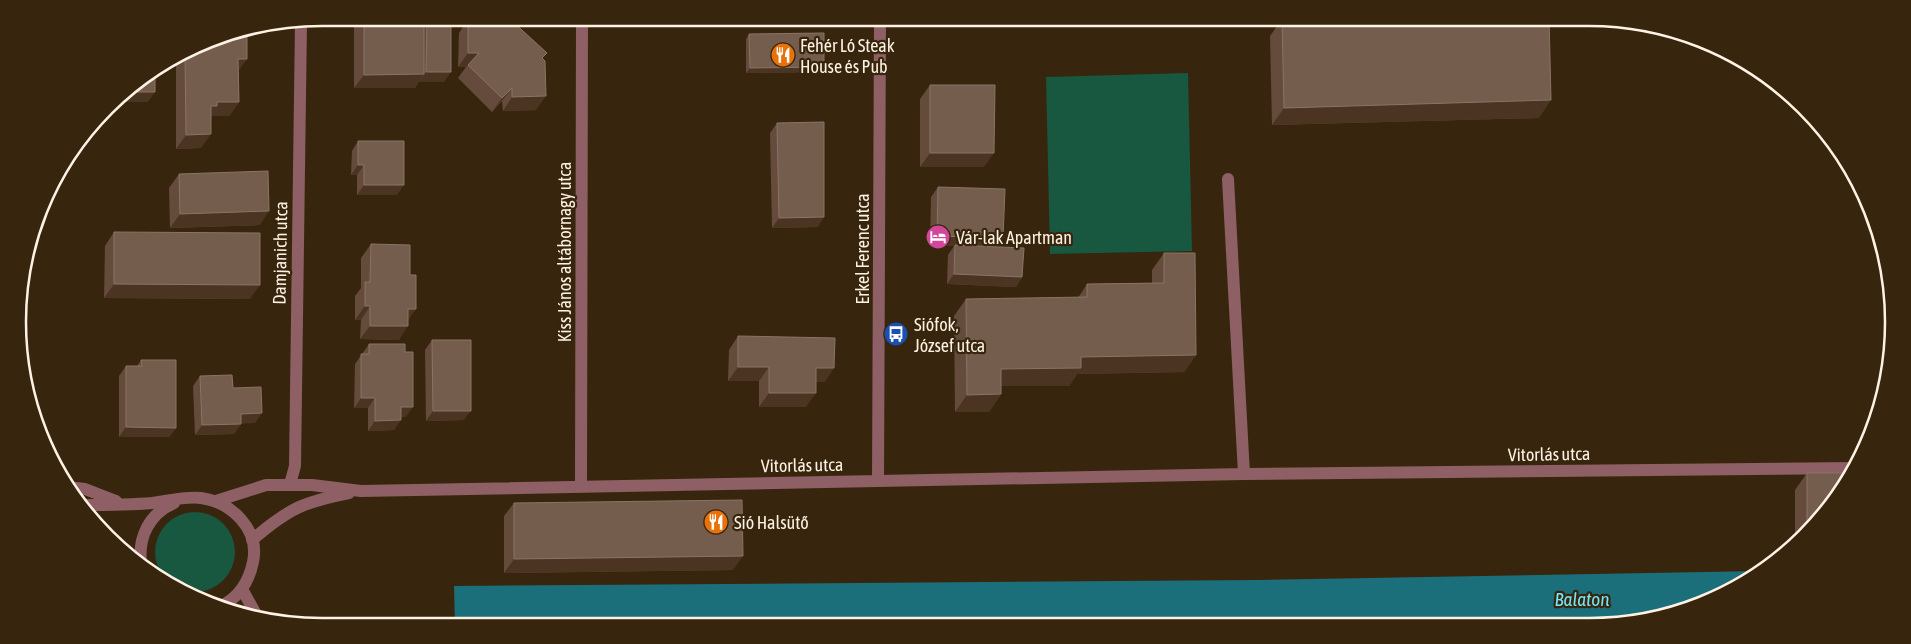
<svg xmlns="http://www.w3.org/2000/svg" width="1911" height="644" viewBox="0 0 1911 644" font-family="'Asap Condensed',sans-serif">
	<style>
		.green { fill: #185740 }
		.water { fill: #1b6f7b }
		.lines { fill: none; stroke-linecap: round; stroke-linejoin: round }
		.street { stroke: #8e5f64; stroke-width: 12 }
		.wall { fill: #654b3c }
		.shaded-wall { fill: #4b3421 }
		.building { fill: #755d4e; stroke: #8a7465 }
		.labels { text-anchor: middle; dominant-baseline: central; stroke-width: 4.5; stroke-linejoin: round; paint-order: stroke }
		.poi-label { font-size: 18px; fill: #fef2e4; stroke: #37260d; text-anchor: start }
		.street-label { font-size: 18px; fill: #fef2e4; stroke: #37260d }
		.water-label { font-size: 19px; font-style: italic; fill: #73e7fa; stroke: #37260d }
		.rim { fill: none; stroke: #fef2e4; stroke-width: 2.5 }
	</style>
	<rect width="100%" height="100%" fill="#37260d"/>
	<path class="green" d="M1188 73 1192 251 1050 254 1046 77Z
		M155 552a40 40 0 1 1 80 0a40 40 0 1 1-80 0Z"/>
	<path class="water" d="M1760 571 1723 595 1628 624 455 626 454 586 1257 580Z"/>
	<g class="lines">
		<path class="street" d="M1228 179 1244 474
			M878 481 880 18
			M290 484 295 466 301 22
			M581 486 582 18
			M67 487 85 489 116 501
			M216 501 266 485H312L361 491 1244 474 1855 468
			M83 505C106 505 129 505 152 503 167 501 186 496 201 498 231 502 260 529 253 562 249 581 240 597 221 606
			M252 540C288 509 303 502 349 493
			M141 563C138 537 149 514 174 503
			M242 589 258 618"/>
	</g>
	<path class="wall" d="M356 18H451L444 82 419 81 415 88H354V20Z
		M468 19 543 59 536 110 503 111 502 101 492 112 458 78 466 67H458L459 33Z
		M1282 19 1539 118 1272 125 1270 36Z
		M749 34 821 72 746 73V39Z
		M206 41 239 72V102L229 116H211L201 148 176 149V59Z
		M930 85 984 167H920V99Z
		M777 123 818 227 772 228 770 133Z
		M358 141 397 195H357V175H351L352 151Z
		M179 174 260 225 170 228 169 188Z
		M938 187 997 247 1022 277 1016 287 947 284 948 255 954 246H930L931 197Z
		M114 232 250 299 104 298 105 246Z
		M371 244 408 320 399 340 360 339 361 320H355V296L361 288V258Z
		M1164 253 1196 355 1184 372 1077 374 1069 386H1001V394L989 412H955L954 316 966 299 1078 298 1087 284 1152 283V270Z
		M738 336 825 382H816L806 407H759V381H728L729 350Z
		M432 340 464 420 426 421 425 350Z
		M369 344 406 417H401L394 430 368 431V408H354L355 364Z
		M141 360 176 428 169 437H119V376L126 366H137Z
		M200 376 233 388 255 423H241L234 434 195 435 193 386Z
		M1807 473 1853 474 1795 544V490Z
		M514 503 733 570 504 573V516Z"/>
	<path class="shaded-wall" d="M468 53H479L466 67H458Z
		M238 59H247L237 73Z
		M824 67 821 72 746 73 750 68Z
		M426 72H451L444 82H419Z
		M424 74 415 88H354L364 75Z
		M512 88 502 101 492 112 502 98Z
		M123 92H155L148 102H114L121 93Z
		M546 96 536 110 503 111 512 97Z
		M1551 100 1539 118 1272 125 1284 108Z
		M217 102H239L229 116H210L211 106Z
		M211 134 201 148 176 149 186 135Z
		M930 153H994L984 167H920Z
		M358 165H364L357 175H351Z
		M364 185H404L397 195H357Z
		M269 211 260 225 170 228 180 214Z
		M824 217 818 227 772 228 779 218Z
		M937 236 1003 238 996 248 955 245 954 246H930Z
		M954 274 1022 277 1016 287 947 284Z
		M114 284 260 285 250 299 104 298Z
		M365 306H370L361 320H355Z
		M408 309H416L406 323Z
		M370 326H408L399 340 360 339Z
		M1196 355 1184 372 1077 374 1069 386H989L1001 369 1081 357Z
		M738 367H769L759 381H728Z
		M816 368H834L825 382H806Z
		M769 393H816L806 407H759Z
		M1001 394 989 412H955L967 395Z
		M361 398H375L368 408H354Z
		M401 407H413L406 417H394Z
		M433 411H471L464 420 426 421Z
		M262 413 255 423 234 424 241 414Z
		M401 420 394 430 368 431 375 421Z
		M241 424 234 434 195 435 202 425Z
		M126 427 176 428 169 437H119Z
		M743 556 733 570 504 573 514 559Z"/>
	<path class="building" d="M364 18H424V74L364 75Z
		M427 18H451V72H426Z
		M1344 18H1549L1551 100 1284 108 1282 19Z
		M468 19H500L506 25 511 20 547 53 542 58 545 61 546 96 512 97V88L502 98 468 65 479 53H468Z
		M247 32V59H238L239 102H217V106H211V134L186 135 185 53 206 41Z
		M824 33V67L750 68 749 34Z
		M155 72V92H123Z
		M930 85H995L994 153H930Z
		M824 122V217L779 218 777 123Z
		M358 141H404V185H364V165H358Z
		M268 171 269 211 180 214 179 174Z
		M938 187 1005 189 1003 238 937 236Z
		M114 232 260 233V285L114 284Z
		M371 244 410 245V275H416V309H408V326H370V306H365V282H370Z
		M955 245 1024 248 1022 277 954 274Z
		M1164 253H1195L1196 355 1081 357V368L1001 369V394L967 395 966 299 1087 297V284L1164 283Z
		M738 336 835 338 834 368H816V393H769V367H738Z
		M432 340H471V411H433Z
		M369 344H405V352H413V407H401V420L375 421V398H361V354H369Z
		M141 360H176V428L126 427V366H142Z
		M232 375 233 388 261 387 262 413 241 414V424L202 425 200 376Z
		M1807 473H1853L1807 530Z
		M742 500 743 556 514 559V503Z"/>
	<defs>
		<symbol id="restaurant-disc" viewBox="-11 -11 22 22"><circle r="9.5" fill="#e8710a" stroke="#37260d"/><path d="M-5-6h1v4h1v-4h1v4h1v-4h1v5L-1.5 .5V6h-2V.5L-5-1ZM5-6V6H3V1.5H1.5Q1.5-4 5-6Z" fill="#fff"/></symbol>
		<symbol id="hotel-disc" viewBox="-11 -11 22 22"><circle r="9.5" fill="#d1479c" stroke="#37260d"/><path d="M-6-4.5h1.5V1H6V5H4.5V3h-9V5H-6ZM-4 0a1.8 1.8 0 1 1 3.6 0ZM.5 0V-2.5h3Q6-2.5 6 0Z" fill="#fff"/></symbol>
		<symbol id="bus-disc" viewBox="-11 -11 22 22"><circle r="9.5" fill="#1a4fb4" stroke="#37260d"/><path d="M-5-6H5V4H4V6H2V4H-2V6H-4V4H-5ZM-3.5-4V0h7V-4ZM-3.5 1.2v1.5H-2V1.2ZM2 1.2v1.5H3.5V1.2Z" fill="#fff"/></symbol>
	</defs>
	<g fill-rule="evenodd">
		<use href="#restaurant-disc" x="769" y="41" width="28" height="28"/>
		<use href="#hotel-disc" x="924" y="223" width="28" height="28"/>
		<use href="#bus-disc" x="882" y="320" width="28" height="28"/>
		<use href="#restaurant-disc" x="702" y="508" width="28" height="28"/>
	</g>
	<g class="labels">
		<g class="poi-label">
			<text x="800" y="45">Fehér Ló Steak<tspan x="800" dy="21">House és Pub</tspan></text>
			<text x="956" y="237">Vár-lak Apartman</text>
			<text x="914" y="324">Siófok,<tspan x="914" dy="21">József utca</tspan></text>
			<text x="734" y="522">Sió Halsütő</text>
		</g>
		<g class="street-label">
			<text transform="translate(862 249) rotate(-90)">Erkel Ferenc utca</text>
			<text transform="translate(564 252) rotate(-90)">Kiss János altábornagy utca</text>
			<text transform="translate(280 253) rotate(-89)">Damjanich utca</text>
			<text transform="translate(1549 454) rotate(-1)">Vitorlás utca</text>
			<text transform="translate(802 465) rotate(-1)">Vitorlás utca</text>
		</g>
		<g class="water-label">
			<text x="1582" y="599">Balaton</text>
		</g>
	</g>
	<path d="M0 0H1911V644H0ZM322 26H1589A296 296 0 0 1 1885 322V322A296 296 0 0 1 1589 618H322A296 296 0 0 1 26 322V322A296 296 0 0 1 322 26Z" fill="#37260d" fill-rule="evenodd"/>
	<path class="rim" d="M322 26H1589A296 296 0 0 1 1885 322V322A296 296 0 0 1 1589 618H322A296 296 0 0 1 26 322V322A296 296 0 0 1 322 26Z"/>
</svg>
